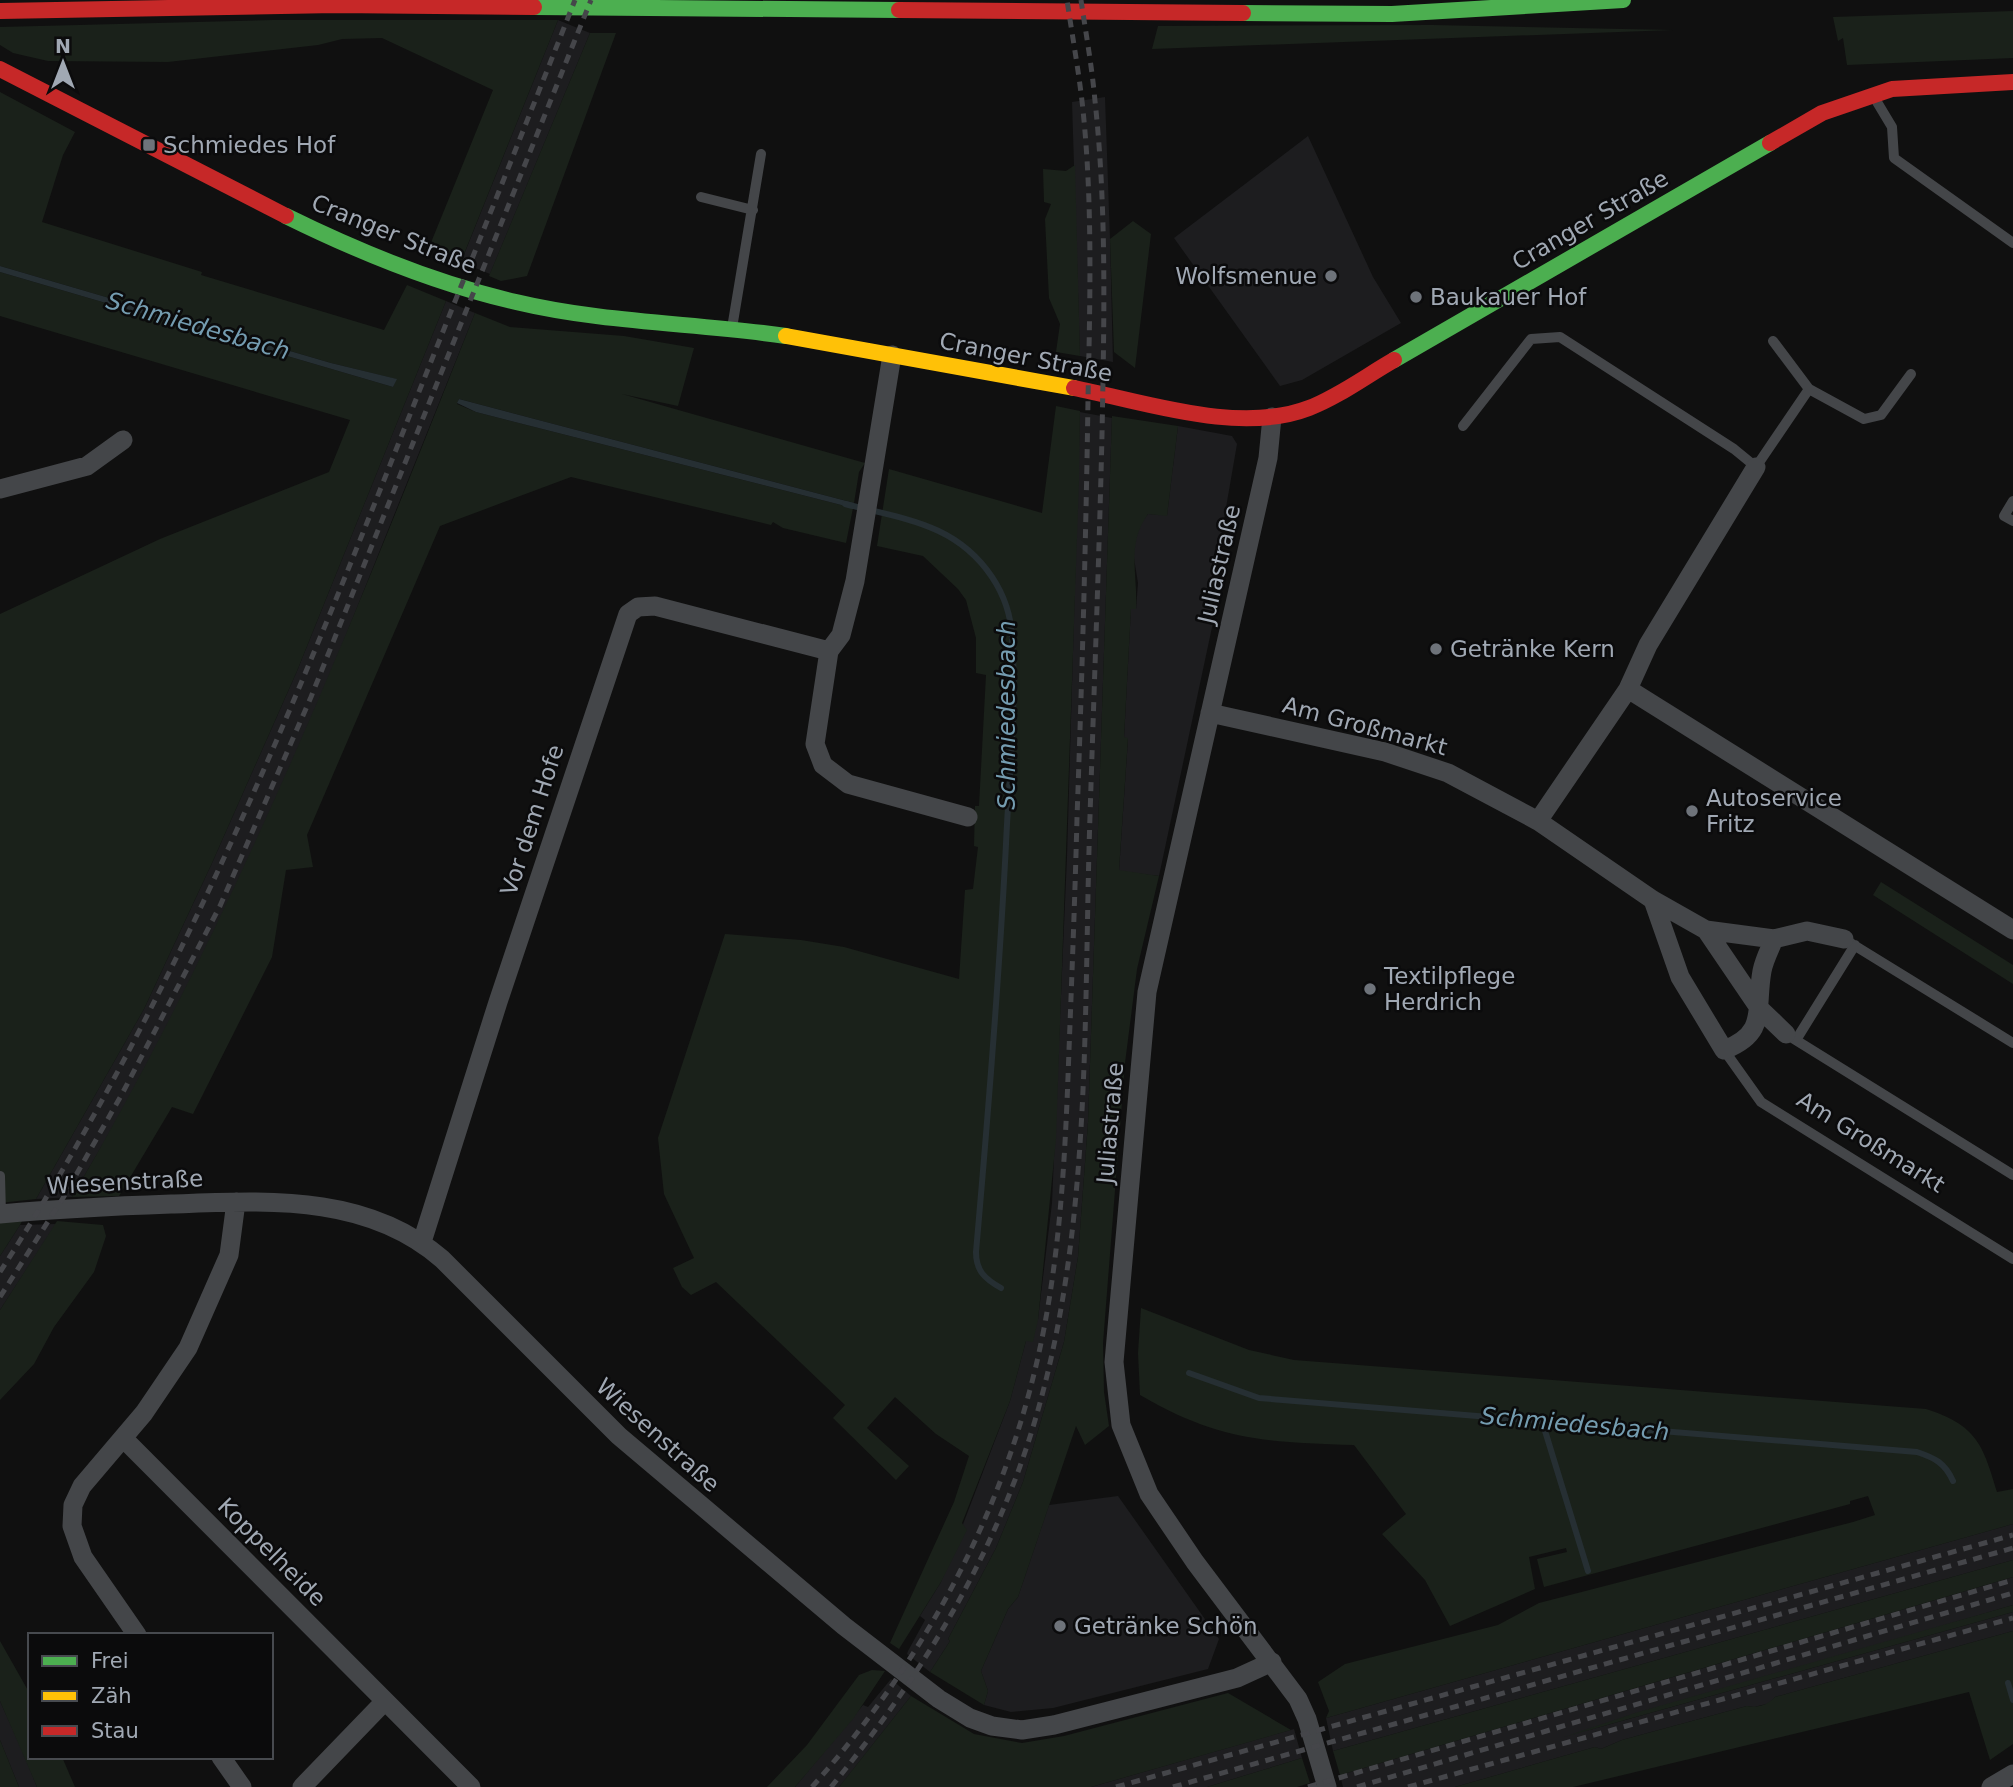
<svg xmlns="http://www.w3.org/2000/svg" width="2013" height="1787" viewBox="0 0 2013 1787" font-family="'DejaVu Sans',sans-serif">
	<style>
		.built { fill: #1d1d1f }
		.green { fill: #1a211a }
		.water { fill: #262f33 }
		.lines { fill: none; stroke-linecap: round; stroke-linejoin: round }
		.stream { stroke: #262f33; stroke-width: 6 }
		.lane { stroke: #444649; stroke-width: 10 }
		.street { stroke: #444649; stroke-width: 19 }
		.fast { stroke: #4caf50; stroke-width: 16 }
		.slow { stroke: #ffc107; stroke-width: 16 }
		.jam { stroke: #c62828; stroke-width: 16 }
		.rail { stroke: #45464a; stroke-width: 5; stroke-dasharray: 9 7; stroke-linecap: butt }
		.poi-dot { fill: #6e737a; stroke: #0b0b0c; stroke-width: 2.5 }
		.labels { text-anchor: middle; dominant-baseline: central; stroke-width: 5; stroke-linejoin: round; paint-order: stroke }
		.poi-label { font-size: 23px; fill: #a0a8b3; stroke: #0b0b0c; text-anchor: start }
		.street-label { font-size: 23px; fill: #a0a8b3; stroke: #0b0b0c }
		.water-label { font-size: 24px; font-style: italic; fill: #749cb0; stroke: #0b0b0c }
	</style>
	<rect width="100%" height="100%" fill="#101010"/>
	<path class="built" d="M558 20 590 33 490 274 461 262Z
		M1105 97 1110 239 1113 362 1080 356 1072 102Z
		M1308 136 1373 277 1401 323 1302 380 1280 386 1174 238Z
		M446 301 475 313 320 700 223 917 131 1096 72 1197 36 1199 144 1009 212 863 297 671Z
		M1080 412 1112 418 1088 1123 1078 1257 1064 1342 1023 1482 996 1548 948 1639 950 1641 930 1672 907 1654 908 1651 925 1620 920 1616 941 1582 1010 1401 1026 1341 1038 1319 1052 1203 1067 857Z
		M1178 426 1232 436 1237 444 1213 583 1221 585 1159 876 1119 871 1128 739 1124 738 1131 608 1136 609 1138 583 1133 552 1138 526 1148 514 1167 515Z
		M56 1224 0 1310V1256L20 1225Z
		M1118 1496 1219 1639 1208 1669 1053 1708 1011 1712 984 1705 988 1691 981 1671 1008 1609 1018 1597 1049 1505Z
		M2013 1524V1560L1333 1751 1326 1718Z
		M2013 1577V1605L1582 1732 2013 1612V1631L1775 1697 1770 1703 1754 1707 1747 1706 1622 1740 1601 1749 1595 1747 1455 1787H1343L1340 1775Z
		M891 1679 911 1696 844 1781 839 1787H795L863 1705 868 1707Z
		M0 1701 25 1757 37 1787H19L0 1740Z
		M1294 1729 1302 1758 1207 1787H1091Z"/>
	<path class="green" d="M2013 11V58L1847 65 1843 38 1838 41 1833 17Z
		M273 20H558L460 264 445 258 430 245 493 90 382 38 342 39 318 45 168 62 48 61 13 53 0 45V27Z
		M1432 25 1673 30 1152 49 1158 26Z
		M590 33H616L527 276 501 281 489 276Z
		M0 92 75 132 63 155 42 222 202 272 201 275 384 330 407 285 446 301 297 671 212 863 144 1009 36 1199 0 1203V614L160 539 329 472 350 420 0 316V272L393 387 396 379 331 363 0 266Z
		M1075 165 1080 356 1056 352 1060 324 1049 298 1045 219 1051 204 1044 202 1043 169 1066 171Z
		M1133 221 1151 234 1135 368 1114 352 1110 239Z
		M475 313 510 327 624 336 694 348 678 406 622 394 865 463 859 472 854 503 459 399 457 404 476 412 853 508 846 543 783 528 773 522 771 525 571 477 440 526 307 835 313 867 286 870 272 957 193 1114 172 1107 119 1196 72 1197C237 916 356 615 475 313Z
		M1056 406 1080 411 1079 481 1056 1139 1038 1320 1033 1342 1026 1341 1010 1401 962 1523 967 1530 941 1582 899 1649 890 1643 954 1502 969 1456 936 1434 895 1397 867 1428 909 1466 896 1480 833 1418 845 1405 716 1282 691 1295 682 1287 673 1268 694 1258 664 1194 658 1138 725 934 801 940 844 947 959 979 965 890 973 889 978 847 974 846 975 806H979L986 675 976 673V638L966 600 958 589 923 556 877 546 889 469 1042 513Z
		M1112 416 1178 426 1167 516 1148 514C1126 544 1138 574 1136 609H1131L1124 737 1128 738 1119 870 1159 876 1137 969 1125 1063 1103 1343 1104 1392 1109 1426 1085 1445 1076 1426 1018 1597 1008 1609 981 1671 988 1691 984 1705 930 1672 950 1641 948 1639 996 1548 1023 1482 1064 1342 1078 1257 1088 1123Z
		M1881 882 2013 965V984L1873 895Z
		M22 1221 20 1225 0 1256V1222Z
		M57 1221 103 1225 106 1236 94 1272 54 1327 34 1364 0 1400V1310Z
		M1141 1308 1249 1350 1294 1360 1926 1409C1976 1425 1983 1444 1997 1492L2013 1489V1524L1326 1718 1329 1711 1318 1682 1345 1664 1498 1625 1539 1603 1853 1522 1875 1515 1868 1496 1850 1501V1504L1544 1587 1537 1559 1567 1552 1566 1548 1529 1557 1535 1589 1450 1626 1425 1580 1382 1534 1406 1514 1354 1445C1266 1442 1219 1441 1140 1395L1138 1353Z
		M2013 1560V1577L1340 1775 1333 1751Z
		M2013 1605V1612L1564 1737 1635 1713Z
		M2013 1631V1744L1990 1760 1969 1692 1573 1787H1455L1595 1747 1601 1749 1622 1740 1747 1706C1757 1708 1768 1705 1775 1697Z
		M0 1641 30 1694V1757H62L75 1787H37L0 1701Z
		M872 1670 885 1671 853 1719 795 1787H767L807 1745 859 1675Z
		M1228 1693 1291 1730 1091 1787H839L911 1696 974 1734 1022 1743 1064 1736Z
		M0 1740 19 1787H0Z
		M1302 1758 1310 1783 1297 1787H1207Z"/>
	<path class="water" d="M0 266 331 363 397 379 393 387 0 272Z
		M459 399 854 503 853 508 476 412 457 403Z"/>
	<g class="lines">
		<path class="stream" d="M845 504C903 519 956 523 992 577 1004 595 1011 617 1012 637 1017 705 1009 776 1006 844 999 981 988 1116 976 1252 976 1271 985 1279 1001 1288
			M1189 1373 1259 1398 1917 1452C1935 1458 1945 1463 1953 1481
			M1542 1421 1588 1571
			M2008 1683 2013 1700"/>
		<path class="lane" d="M1874 97 1892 127 1894 158 2013 243
			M701 197 753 210
			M732 328 761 154
			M1809 389 1864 419 1881 415 1911 374
			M1463 426 1531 339 1560 337 1734 449 1756 467 1809 389 1773 341
			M2013 501 2004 516 2013 521
			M1844 939 2013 1043
			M1786 1034 2013 1175
			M1796 1040 1855 945
			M1724 1050 1761 1102 2013 1259
			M0 1176 1 1214"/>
		<path class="street" d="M892 355 855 581 841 635 829 651 815 744 823 765 848 784 968 817
			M1272 417 1268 458 1147 992 1114 1362 1121 1425 1149 1494 1195 1562 1298 1699 1307 1719 1327 1787
			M0 489 87 466 123 440
			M1628 689 2013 930
			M1210 713 1385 752 1448 773 1538 821 1653 900 1706 930 1774 939 1807 931 1844 939
			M1538 821 1628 689 1648 645 1756 467
			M1653 900 1680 977 1724 1050C1768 1033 1755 1010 1762 971 1764 960 1770 949 1774 939
			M1706 930 1759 1008 1786 1034
			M0 1214C57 1209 114 1206 171 1204 266 1201 366 1193 442 1259L619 1436 844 1626 939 1699 970 1718 992 1726 1022 1730 1054 1725 1237 1678 1272 1662
			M422 1242 498 1002 628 614 638 607 655 606 829 651
			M124 1439 471 1787
			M137 1635 83 1557 72 1526 73 1505 82 1486 144 1413 188 1348 229 1255 236 1202
			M221 1757 242 1787
			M302 1787 385 1701
			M1991 1787 2013 1774"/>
		<path class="fast" d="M534 7 899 10
			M1243 13 1392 14 1623 0
			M286 216C359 252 437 284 516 302 604 323 697 323 786 336
			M1394 360 1770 143"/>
		<path class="slow" d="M786 336 1074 388"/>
		<path class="jam" d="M899 10 1243 13
			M0 11 336 5 534 7
			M0 69 286 216
			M1770 143 1822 113 1892 89 2013 82
			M1074 388C1145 402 1239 435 1309 408 1338 397 1366 376 1394 360"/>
		<path class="rail" d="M0 1272C162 1020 278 747 388 470 450 313 513 157 575 0
			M0 1297 63 1198 122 1094 220 906 311 697 591 0
			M812 1787C915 1671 993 1534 1032 1382 1060 1273 1065 1162 1069 1050 1072 973 1075 895 1077 818 1082 678 1086 538 1088 399 1090 300 1093 199 1082 101 1078 67 1072 34 1067 0
			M831 1787C916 1683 986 1571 1028 1443 1093 1243 1083 1024 1090 816 1094 689 1099 562 1102 435 1104 324 1107 212 1095 101 1092 67 1086 34 1081 0
			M1116 1787 2013 1535
			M1173 1787 2013 1548
			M1308 1787 2013 1580
			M1357 1787 2013 1593
			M1408 1787 2013 1618"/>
	</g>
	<g class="poi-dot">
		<rect x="142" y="138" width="14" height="14" rx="3.5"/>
		<circle cx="1331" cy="276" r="7"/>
		<circle cx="1416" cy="297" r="7"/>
		<circle cx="1436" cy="649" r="7"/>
		<circle cx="1692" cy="811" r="7"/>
		<circle cx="1370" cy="989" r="7"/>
		<circle cx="1060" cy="1626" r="7"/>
	</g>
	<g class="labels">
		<g class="poi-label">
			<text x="163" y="145">Schmiedes Hof</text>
			<text x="1317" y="276" text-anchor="end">Wolfsmenue</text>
			<text x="1430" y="297">Baukauer Hof</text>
			<text x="1450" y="649">Getränke Kern</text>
			<text x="1706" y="798">Autoservice<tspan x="1706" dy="26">Fritz</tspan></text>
			<text x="1384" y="976">Textilpflege<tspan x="1384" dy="26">Herdrich</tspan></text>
			<text x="1074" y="1626">Getränke Schön</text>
		</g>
		<g class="street-label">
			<text transform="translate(1590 220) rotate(-30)">Cranger Straße</text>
			<text transform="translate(394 234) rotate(22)">Cranger Straße</text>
			<text transform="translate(1026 357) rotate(11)">Cranger Straße</text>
			<text transform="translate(1219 564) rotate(-77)">Juliastraße</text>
			<text transform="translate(1365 726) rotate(15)">Am Großmarkt</text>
			<text transform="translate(532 820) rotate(-72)">Vor dem Hofe</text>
			<text transform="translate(1110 1123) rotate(-85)">Juliastraße</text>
			<text transform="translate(1871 1142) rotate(32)">Am Großmarkt</text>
			<text transform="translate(125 1182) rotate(-3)">Wiesenstraße</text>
			<text transform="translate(658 1435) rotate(42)">Wiesenstraße</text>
			<text transform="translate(272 1552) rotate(45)">Koppelheide</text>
		</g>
		<g class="water-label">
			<text transform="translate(198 326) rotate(16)">Schmiedesbach</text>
			<text transform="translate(1007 715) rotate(-90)">Schmiedesbach</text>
			<text transform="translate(1575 1424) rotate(5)">Schmiedesbach</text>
		</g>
	</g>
	<rect x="28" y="1633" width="245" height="126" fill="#0b0b0c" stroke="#474a4f" stroke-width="2"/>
	<rect x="42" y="1656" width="35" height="10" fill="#4caf50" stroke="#474a4f" stroke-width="2"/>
	<text x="91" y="1668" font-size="21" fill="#a0a8b3">Frei</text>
	<rect x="42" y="1691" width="35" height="10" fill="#ffc107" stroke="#474a4f" stroke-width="2"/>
	<text x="91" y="1703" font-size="21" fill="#a0a8b3">Zäh</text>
	<rect x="42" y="1726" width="35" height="10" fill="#c62828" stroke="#474a4f" stroke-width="2"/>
	<text x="91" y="1738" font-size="21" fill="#a0a8b3">Stau</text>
	<g transform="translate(63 63)" stroke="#0b0b0c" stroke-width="5" paint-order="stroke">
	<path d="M0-5L12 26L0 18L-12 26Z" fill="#a0a8b3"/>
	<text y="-10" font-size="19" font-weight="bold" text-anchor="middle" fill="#a0a8b3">N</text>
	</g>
</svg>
